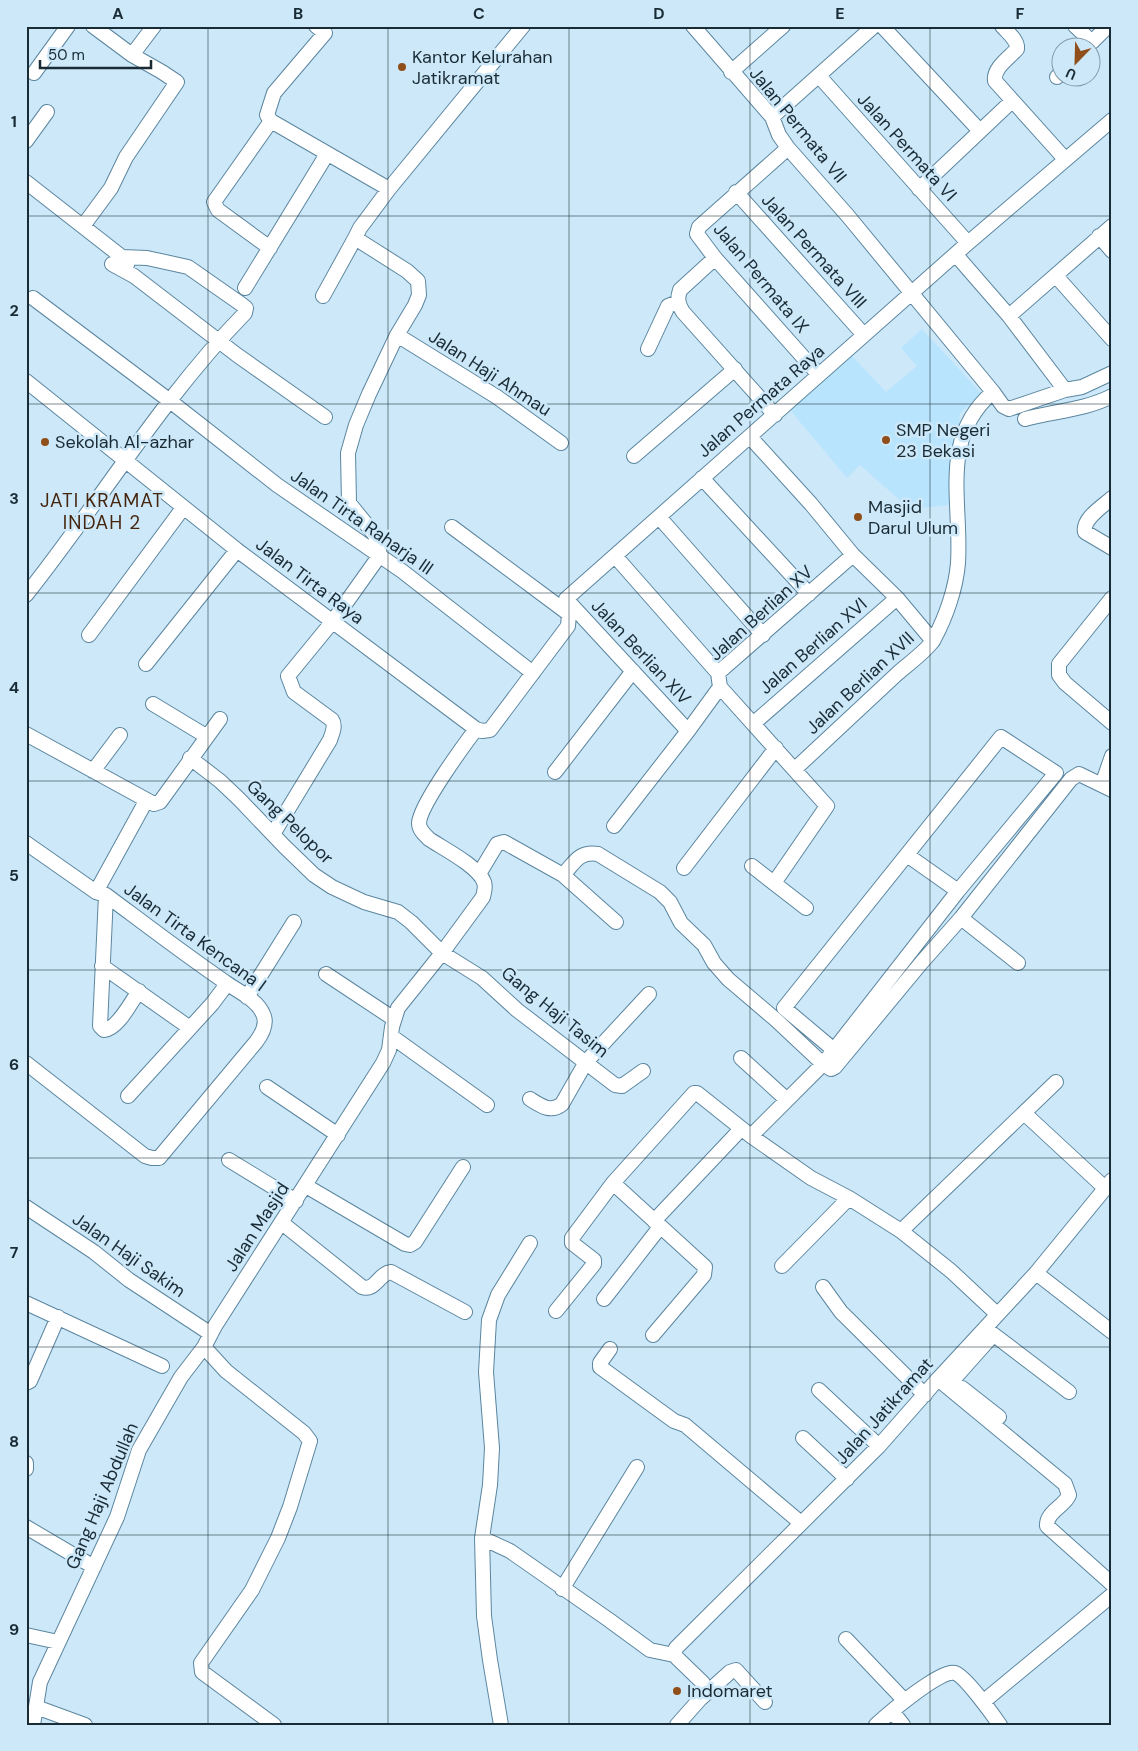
<svg xmlns="http://www.w3.org/2000/svg" width="1138" height="1751" viewBox="0 0 1138 1751" font-family="'DM Sans',sans-serif">
	<style>
		.built { fill: #b9e4fe }
		.lines { fill: none; stroke-linecap: round; stroke-linejoin: round }
		.minor-casing { stroke: #5b869f; stroke-width: 16 }
		.minor { stroke: #fff; stroke-width: 14 }
		.grid { fill: none; stroke: #192b35; stroke-width: 1; stroke-opacity: 0.55 }
		.poi-dot { fill: #904f1a; stroke: #cde8f9; stroke-width: 2 }
		.labels { text-anchor: middle; dominant-baseline: central; stroke-width: 5; stroke-linejoin: round; paint-order: stroke }
		.poi-label { font-size: 18px; fill: #192b35; stroke: #cde8f9; text-anchor: start }
		.street-label { font-size: 18px; fill: #192b35; stroke: #cde8f9 }
		.neighbourhood-label { font-size: 19px; letter-spacing: 1px; fill: #45250d; stroke: #cde8f9 }
		.neatline { fill: none; stroke: #192b35; stroke-width: 2 }
		.grid-label { font-size: 16px; text-anchor: middle; font-weight: bold; fill: #192b35 }
	</style>
	<rect width="100%" height="100%" fill="#cde8f9"/>
	<path class="built" d="M922 329 981 393 960 414 950 505 910 509 860 465 847 478 790 410 851 355 886 392 917 366 901 348Z"/>
	<g class="lines">
		<defs>
			<path id="minor" d="M316 26 325 33 274 93 267 115 271 121 389 189
				M693 26 772 117 779 135 788 148 848 216 993 392 1003 406 1009 409 1065 390 1082 387 1112 373
				M882 26 980 131
				M1002 26C1008 33 1018 40 1017 49 1009 58 993 68 995 81L1065 159
				M1075 26 1092 42 1108 26
				M132 55 154 26
				M731 72 783 26
				M34 73 68 26
				M819 76 968 243
				M1057 77 1060 74
				M772 117 874 26
				M26 141 47 112
				M788 148 699 227 697 234 715 258 819 375
				M26 182 122 257 127 265
				M919 189 1012 101
				M736 192 864 335
				M83 226 111 188 126 157 177 82 162 72 132 55 93 26
				M1099 236 1112 251
				M270 248 218 210 214 202 271 121
				M956 255 1009 316 1065 390
				M715 258 680 290C677 299 678 304 683 312L775 415
				M112 264 134 276 237 355 325 417
				M1056 276 1112 339
				M245 288 327 154
				M323 296 355 238
				M33 298 170 401 277 485 402 571 533 673
				M1009 316 1112 226
				M397 335 497 397 561 443
				M648 349 668 306 678 302
				M26 381 237 550 476 729 482 731 490 730 568 626 569 614 566 599 968 243 1112 120
				M1025 419C1054 411 1085 410 1112 396
				M750 437 811 504 853 555 897 598 933 641
				M634 456 735 369
				M702 478 809 594
				M1112 498C1103 506 1082 519 1085 532L1112 548
				M659 517 763 635
				M452 527 569 614
				M615 556 718 673
				M26 595C100 502 162 398 245 313L246 308 241 304 188 267 147 258 122 257
				M1112 598 1059 664V675L1065 683 1112 723
				M566 599 688 731
				M89 635 183 508
				M146 664 237 550
				M720 687 827 806 774 883
				M153 704 206 736
				M754 723 897 598
				M26 734 154 804 160 802 220 719
				M190 758 220 781 239 799 284 846 314 875 332 887 364 902 398 912 411 922 442 953 482 978 517 1010 615 1085 622 1086 643 1071
				M795 769C829 737 864 705 898 673 907 665 929 649 934 639 946 617 956 588 958 563 962 502 939 438 993 392
				M93 771 120 735
				M555 772 633 671
				M1102 785 1112 756
				M614 826 688 731 720 687 718 673 853 555
				M273 834 330 740C332 734 336 726 332 720L294 692 288 676 333 621 380 555 375 535 349 503 348 453 356 425 369 394 397 335 415 305 419 295 418 281 407 271 355 238 360 228 389 189 523 26
				M26 843 96 892 106 895C145 924 184 954 225 982 237 991 257 999 263 1014 268 1024 262 1034 256 1042L159 1158H152L145 1156 26 1063
				M907 855 958 891
				M752 866 806 908
				M684 868 776 748
				M479 874 497 844 504 842 563 875C575 862 579 851 598 854L660 892 670 902 681 923 704 945 714 963 728 979 775 1019 823 1064 831 1069 835 1067 922 962 961 918 1071 779 1079 774 1112 790
				M563 875 616 922
				M96 892 146 801
				M106 895 100 1026 104 1030C118 1029 131 1002 139 991
				M961 918 1018 963
				M102 966 190 1028
				M326 974 394 1019
				M247 997 294 922
				M391 1036 487 1105
				M741 1058 787 1100
				M267 1087 338 1135
				M128 1096 212 1004 227 984
				M530 1099C541 1106 551 1113 562 1104L586 1062 649 994
				M1024 1113 1105 1188
				M751 1136 823 1064 958 891 1056 773 1001 737 784 1008 834 1050
				M229 1160 296 1201
				M613 1183 705 1267 704 1275 653 1335
				M306 1186 405 1244 410 1245 415 1242 463 1167
				M26 1207 94 1252 129 1280 211 1334
				M654 1221 741 1129
				M282 1223 362 1287C375 1292 379 1273 391 1272L465 1312
				M901 1231 1056 1082
				M530 1243 498 1295 489 1320 486 1372 492 1448 490 1485 482 1538 510 1551 609 1620 650 1650 674 1655 703 1683 700 1699 677 1725
				M782 1266 849 1198
				M1036 1273 1112 1332
				M823 1287 841 1312 925 1395
				M604 1299 660 1227
				M26 1303 162 1366
				M556 1311 594 1264V1260L572 1243V1238L613 1183 694 1093H697L751 1136 811 1178 849 1198 901 1231 951 1271 997 1314
				M985 1328 1069 1392
				M610 1349 600 1363V1367L674 1421 685 1425 801 1523
				M938 1379 1065 1484 1069 1495C1065 1506 1046 1512 1047 1526L1112 1584
				M953 1380 993 1335
				M26 1383 30 1381 58 1317
				M962 1388 999 1417
				M819 1390 879 1446
				M803 1438 847 1479
				M26 1463V1469
				M26 1527 94 1567
				M482 1538 484 1616 490 1660 501 1725
				M562 1589 637 1467
				M26 1635 58 1642
				M846 1639 905 1701
				M674 1655 676 1648 879 1446 938 1379 1036 1273 1112 1180
				M700 1699 730 1672 736 1670 765 1702
				M983 1702 1112 1595
				M36 1707 85 1725
				M892 1711 903 1725
				M33 1725 40 1682 117 1517 139 1450 181 1377 204 1347
				M274 1725 202 1672 201 1663 252 1590 278 1538 290 1507 310 1441 304 1433 226 1371 204 1347 215 1326 383 1063 389 1050 392 1027 398 1008 442 953 483 897C484 892 486 888 484 882 478 866 444 849 429 839 424 834 419 830 419 823 420 805 464 745 476 729
				M876 1725C888 1714 942 1668 955 1673 965 1676 993 1715 1000 1725"/>
		</defs>
		<use href="#minor" class="minor-casing"/>
		<use href="#minor" class="minor"/>
	</g>
	<path class="grid" d="M208 26V1725M388 26V1725M569 26V1725M750 26V1725M930 26V1725M26 216H1112M26 404H1112M26 593H1112M26 781H1112M26 970H1112M26 1158H1112M26 1347H1112M26 1535H1112"/>
	<g class="poi-dot">
		<circle cx="402" cy="67" r="5"/>
		<circle cx="886" cy="440" r="5"/>
		<circle cx="45" cy="442" r="5"/>
		<circle cx="858" cy="517" r="5"/>
		<circle cx="677" cy="1691" r="5"/>
	</g>
	<g class="labels">
		<g class="poi-label">
			<text x="412" y="57">Kantor Kelurahan<tspan x="412" dy="21">Jatikramat</tspan></text>
			<text x="896" y="430">SMP Negeri<tspan x="896" dy="21">23 Bekasi</tspan></text>
			<text x="55" y="442">Sekolah Al-azhar</text>
			<text x="868" y="507">Masjid<tspan x="868" dy="21">Darul Ulum</tspan></text>
			<text x="687" y="1691">Indomaret</text>
		</g>
		<g class="street-label">
			<text transform="translate(798 125) rotate(51)">Jalan Permata VII</text>
			<text transform="translate(907 147) rotate(48)">Jalan Permata VI</text>
			<text transform="translate(814 251) rotate(48)">Jalan Permata VIII</text>
			<text transform="translate(761 278) rotate(50)">Jalan Permata IX</text>
			<text transform="translate(490 373) rotate(33)">Jalan Haji Ahmau</text>
			<text transform="translate(761 401) rotate(-41)">Jalan Permata Raya</text>
			<text transform="translate(362 522) rotate(35)">Jalan Tirta Raharja III</text>
			<text transform="translate(310 581) rotate(37)">Jalan Tirta Raya</text>
			<text transform="translate(761 613) rotate(-42)">Jalan Berlian XV</text>
			<text transform="translate(813 646) rotate(-41)">Jalan Berlian XVI</text>
			<text transform="translate(641 652) rotate(47)">Jalan Berlian XIV</text>
			<text transform="translate(860 683) rotate(-43)">Jalan Berlian XVII</text>
			<text transform="translate(290 822) rotate(44)">Gang Pelopor</text>
			<text transform="translate(195 937) rotate(36)">Jalan Tirta Kencana I</text>
			<text transform="translate(555 1012) rotate(39)">Gang Haji Tasim</text>
			<text transform="translate(257 1227) rotate(-57)">Jalan Masjid</text>
			<text transform="translate(129 1255) rotate(35)">Jalan Haji Sakim</text>
			<text transform="translate(884 1411) rotate(-48)">Jalan Jatikramat</text>
			<text transform="translate(102 1496) rotate(-67)">Gang Haji Abdullah</text>
		</g>
		<g class="neighbourhood-label">
			<text x="102" y="500">JATI KRAMAT<tspan x="102" dy="22">INDAH 2</tspan></text>
		</g>
	</g>
	<rect width="1138" height="1751" fill="none" stroke="#cde8f9" stroke-width="55"/>
	<g transform="translate(1076 62) rotate(203)"><circle r="24" fill="#cde8f9" stroke="#859cab"/>
	<path d="M0-4L9 19L0 12L-9 19Z" fill="#904f1a"/>
	<text y="-8" font-size="14" font-weight="bold" text-anchor="middle" fill="#192b35">U</text>
	</g>
	<path d="M40 60v8h111v-8" fill="none" stroke="#192b35" stroke-width="2.5"/>
	<text x="48" y="60" font-size="15" fill="#192b35" stroke="#cde8f9" stroke-width="4" paint-order="stroke">50 m</text>
	<rect x="28" y="28" width="1082" height="1696" class="neatline"/>
	<g class="grid-label">
		<text x="118" y="19">A</text>
		<text x="298" y="19">B</text>
		<text x="479" y="19">C</text>
		<text x="659" y="19">D</text>
		<text x="840" y="19">E</text>
		<text x="1020" y="19">F</text>
		<text x="14" y="127">1</text>
		<text x="14" y="316">2</text>
		<text x="14" y="504">3</text>
		<text x="14" y="693">4</text>
		<text x="14" y="881">5</text>
		<text x="14" y="1070">6</text>
		<text x="14" y="1258">7</text>
		<text x="14" y="1447">8</text>
		<text x="14" y="1635">9</text>
	</g>
</svg>
